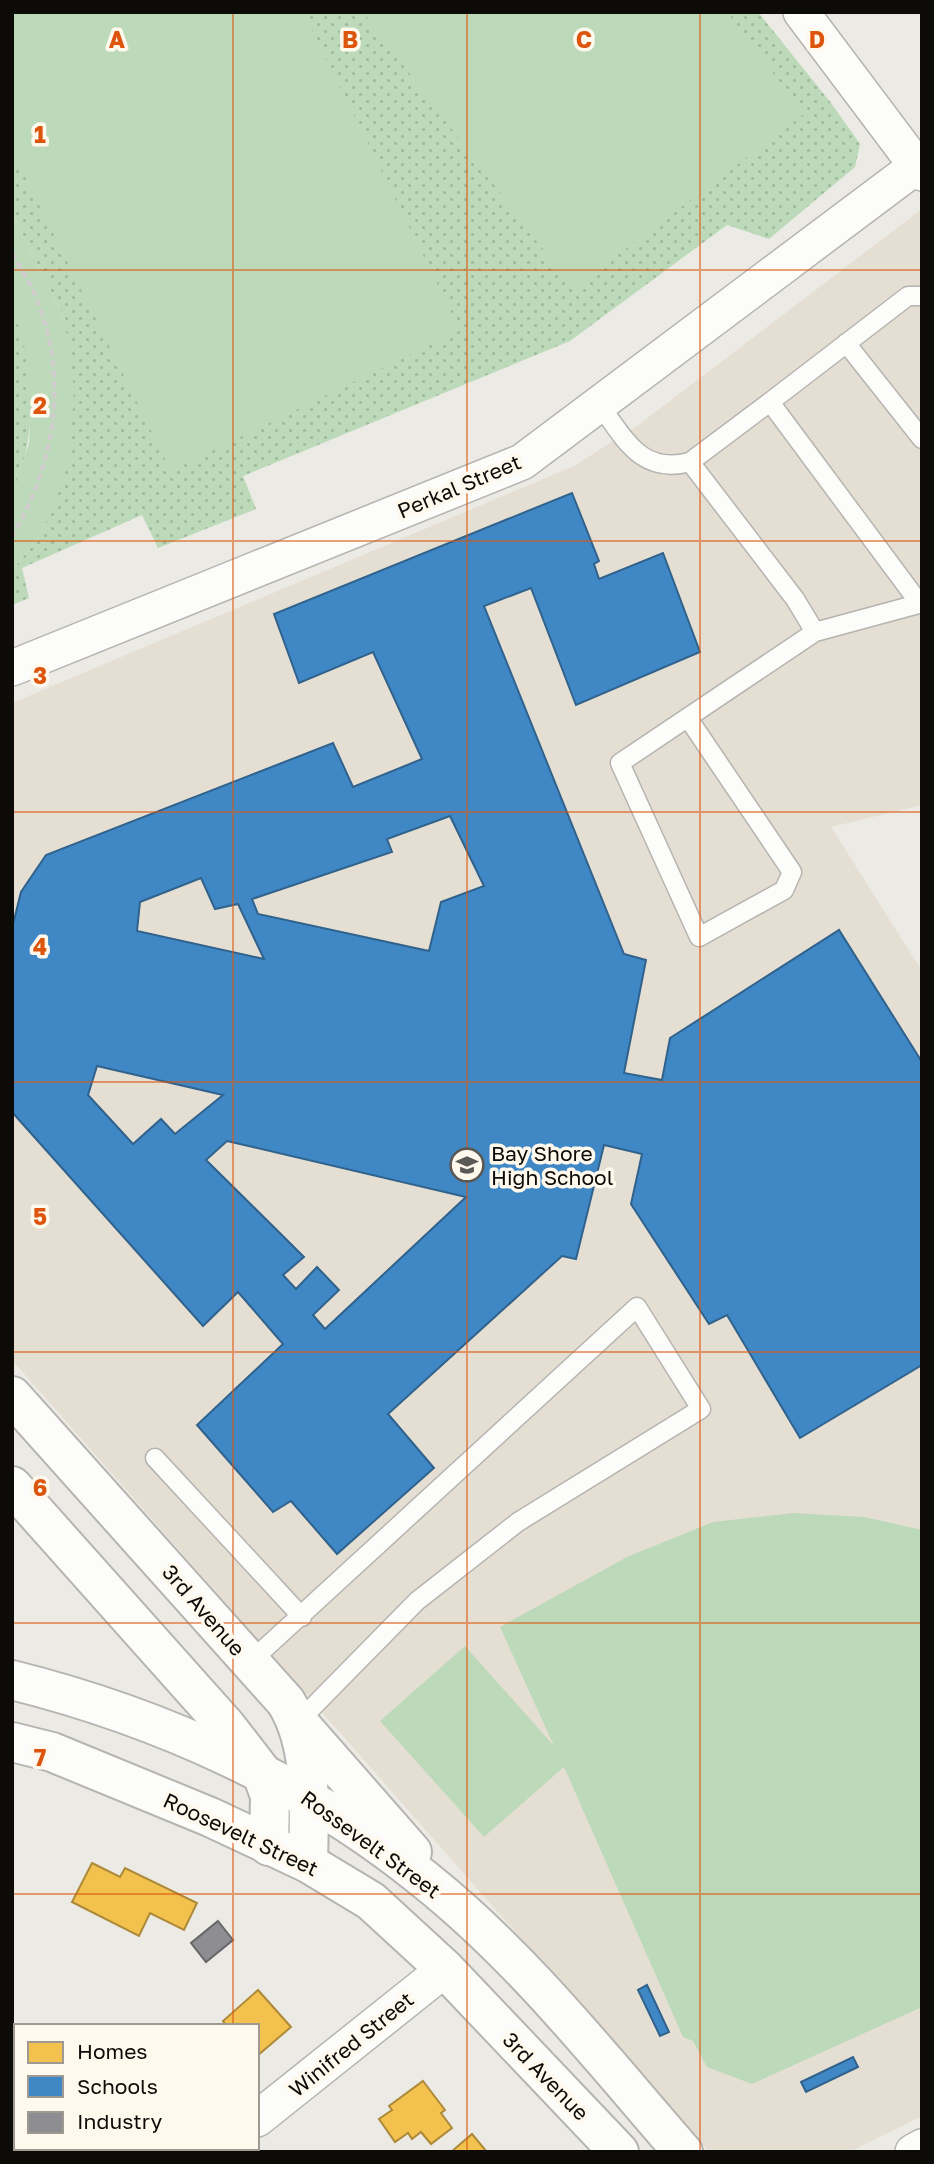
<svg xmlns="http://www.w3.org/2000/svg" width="934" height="2164" viewBox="0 0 934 2164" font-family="'Golos Text',sans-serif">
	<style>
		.built { fill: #e5dfd3 }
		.grass { fill: url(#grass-dots) }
		.garden { fill: #bcdaba }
		.homes { fill: #f2c14e; stroke: #ad8a39; stroke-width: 2 }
		.schools { fill: #3f88c5; stroke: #30628c; stroke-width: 2; fill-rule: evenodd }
		.industry { fill: #8d8d92; stroke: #676669; stroke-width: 2 }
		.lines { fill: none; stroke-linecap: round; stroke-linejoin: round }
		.service-casing { stroke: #b6b4b0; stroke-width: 21 }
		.minor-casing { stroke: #b6b4b0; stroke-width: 38 }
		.tertiary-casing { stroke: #b6b4b0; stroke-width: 42 }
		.secondary-casing { stroke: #b6b4b0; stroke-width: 42 }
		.path { stroke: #cfcecc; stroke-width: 4.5; stroke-dasharray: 7 3.5; stroke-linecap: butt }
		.service { stroke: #fcfcfb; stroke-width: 18 }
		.minor { stroke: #fcfcfb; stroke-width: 35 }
		.tertiary { stroke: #fcfcfb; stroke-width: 38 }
		.secondary { stroke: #fcfcfb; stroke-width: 38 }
		.grid { fill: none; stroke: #dd550c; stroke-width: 2; stroke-opacity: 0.55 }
		.labels { text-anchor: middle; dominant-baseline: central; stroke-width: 7; stroke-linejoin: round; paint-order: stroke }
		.street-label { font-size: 21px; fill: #0d0b08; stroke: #fef8ed }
		.poi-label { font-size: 21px; fill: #0d0b08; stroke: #fef8ed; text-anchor: start }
		.grid-label { font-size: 23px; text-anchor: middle; font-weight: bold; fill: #dd550c; stroke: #fef8ed; stroke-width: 7; stroke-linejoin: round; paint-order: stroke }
	</style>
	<defs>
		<pattern id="grass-dots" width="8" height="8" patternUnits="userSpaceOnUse" patternTransform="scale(1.75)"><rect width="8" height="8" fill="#bcdaba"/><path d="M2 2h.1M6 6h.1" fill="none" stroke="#a0ba9e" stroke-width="1.8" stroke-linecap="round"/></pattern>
	</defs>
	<rect width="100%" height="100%" fill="#eceae4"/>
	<path class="built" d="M922 209V805L831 827 922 971V2116L849 2152H709L12 1360V703L574 466 637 426Z"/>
	<path class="grass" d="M12 12H758L831 103 860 144 855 167 769 239 727 225 570 341 243 476 256 509 158 548 142 515 22 568 29 598 12 605V571L42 532 65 321 12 213Z
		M12 307C39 360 36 443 12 496Z"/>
	<path class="garden" d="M12 12H303L460 330 171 471 12 150Z
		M363 12H727L804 114 573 289Z
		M12 213 65 321 74 389 70 460 42 532 12 571V496L29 443 31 403 24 343 12 307Z
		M793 1513 865 1517 922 1530V2007L752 2084 707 2067 693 2041 683 2037 564 1767 484 1837 380 1721 465 1646 554 1746 500 1627 627 1557 713 1522Z"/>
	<path class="homes" d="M92 1863 120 1877 125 1868 197 1903 184 1930 150 1913 139 1936 72 1902Z
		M258 1990 291 2027 257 2056V2026H227L223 2021Z
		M423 2081 445 2110 441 2113 452 2128 431 2144 421 2132 412 2139 408 2133 395 2142 379 2119 392 2110 389 2106Z
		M472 2134 487 2152H451Z
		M44 2148H79L83 2152H40Z"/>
	<path class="schools" d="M572 493 599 561 594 564 599 579 663 553 700 652 576 705 531 588 484 606 624 954 646 960 624 1073 662 1080 670 1038 839 930 922 1062V1365L800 1438 727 1315 709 1324 631 1204 642 1154 604 1145 576 1259 562 1256 388 1414 434 1468 337 1554 291 1501 273 1512 197 1425 283 1344 238 1292 203 1326 12 1112V928L21 892 46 855 333 743 353 787 422 759 373 652 299 683 274 614ZM450 816 484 886 441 902 429 951 258 914 252 899 392 852 387 839ZM201 878 215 909 238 904 264 959 137 931 140 902ZM97 1066 223 1095 175 1134 161 1119 133 1144 88 1095ZM227 1141 466 1197 325 1329 313 1315 339 1290 317 1267 296 1289 283 1275 304 1257 206 1160Z
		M647 1985 669 2032 660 2036 638 1990Z
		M853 2057 858 2067 806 2092 801 2082Z"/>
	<path class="industry" d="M218 1921 233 1940 206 1962 191 1943Z"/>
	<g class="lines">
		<defs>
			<path id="service" d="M846 343 922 439
				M599 404C625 439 641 475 690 462L795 599 815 632 922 603
				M690 462 770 402
				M920 604 770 402 908 296H922
				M688 718 792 872 784 890 699 937 620 763 815 632
				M155 1458 302 1617
				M250 1662 637 1307 701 1409 518 1522 417 1601 298 1722"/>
			<path id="minor" d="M801 12 922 173
				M12 668 522 462 922 162
				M257 2119 445 1969
				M216 2152 221 2148
				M913 2152 922 2147"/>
			<path id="tertiary" d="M12 1396 286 1702C314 1748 309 1810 308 1863
				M12 1486 227 1727 261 1771 270 1796 269 1846"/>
			<path id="secondary" d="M12 1680C160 1717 305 1782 424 1879 522 1957 601 2058 683 2152
				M298 1722 412 1852
				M12 1742 52 1752 210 1817 308 1863 371 1901 445 1969 619 2152"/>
		</defs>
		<use href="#service" class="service-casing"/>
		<use href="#minor" class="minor-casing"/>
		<use href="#tertiary" class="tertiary-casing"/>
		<use href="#secondary" class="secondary-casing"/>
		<path class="path" d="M12 253C21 270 33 287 39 305 68 382 54 467 12 536"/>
		<use href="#service" class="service"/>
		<use href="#minor" class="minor"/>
		<use href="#tertiary" class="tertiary"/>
		<use href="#secondary" class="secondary"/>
	</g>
	<path class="grid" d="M233 12V2026M467 12V2152M700 12V2152M12 270H922M12 541H922M12 812H922M12 1082H922M12 1352H922M12 1623H922M12 1894H922M233 2148V2152"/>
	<defs>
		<symbol id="school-ring" viewBox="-11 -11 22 22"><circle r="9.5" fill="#fef8ed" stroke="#5b5955" stroke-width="1.5"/><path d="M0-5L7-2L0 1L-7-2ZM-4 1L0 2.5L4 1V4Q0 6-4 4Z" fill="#5b5955"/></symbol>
	</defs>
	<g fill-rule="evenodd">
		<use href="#school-ring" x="448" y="1146" width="38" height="38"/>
	</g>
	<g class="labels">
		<g class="street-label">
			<text transform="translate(459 486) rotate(-23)">Perkal Street</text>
			<text transform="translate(204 1610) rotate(49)">3rd Avenue</text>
			<text transform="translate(241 1834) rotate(25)">Roosevelt Street</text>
			<text transform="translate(371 1844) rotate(36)">Rossevelt Street</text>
			<text transform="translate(351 2044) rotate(-39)">Winifred Street</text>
			<text transform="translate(546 2076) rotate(46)">3rd Avenue</text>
		</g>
		<g class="poi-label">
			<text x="491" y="1153">Bay Shore<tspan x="491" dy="24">High School</tspan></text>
		</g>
	</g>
	<g class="grid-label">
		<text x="117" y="48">A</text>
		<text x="350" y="48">B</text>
		<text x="584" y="48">C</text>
		<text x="817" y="48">D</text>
		<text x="40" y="143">1</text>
		<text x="40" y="414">2</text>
		<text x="40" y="684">3</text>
		<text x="40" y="955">4</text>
		<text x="40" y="1225">5</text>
		<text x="40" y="1496">6</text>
		<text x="40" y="1766">7</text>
	</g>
	<rect width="934" height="2164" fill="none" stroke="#0d0b08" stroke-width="28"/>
	<rect x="14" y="2024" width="245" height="126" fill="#fef8ed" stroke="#9e9991" stroke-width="2"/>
	<rect x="28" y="2042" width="35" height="21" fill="#f2c14e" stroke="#9e9991" stroke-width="2"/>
	<text x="77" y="2059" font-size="21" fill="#0d0b08">Homes</text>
	<rect x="28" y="2076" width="35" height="21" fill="#3f88c5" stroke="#9e9991" stroke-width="2"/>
	<text x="77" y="2094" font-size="21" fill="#0d0b08">Schools</text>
	<rect x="28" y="2112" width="35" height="21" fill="#8d8d92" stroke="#9e9991" stroke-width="2"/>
	<text x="77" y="2129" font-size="21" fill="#0d0b08">Industry</text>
</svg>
